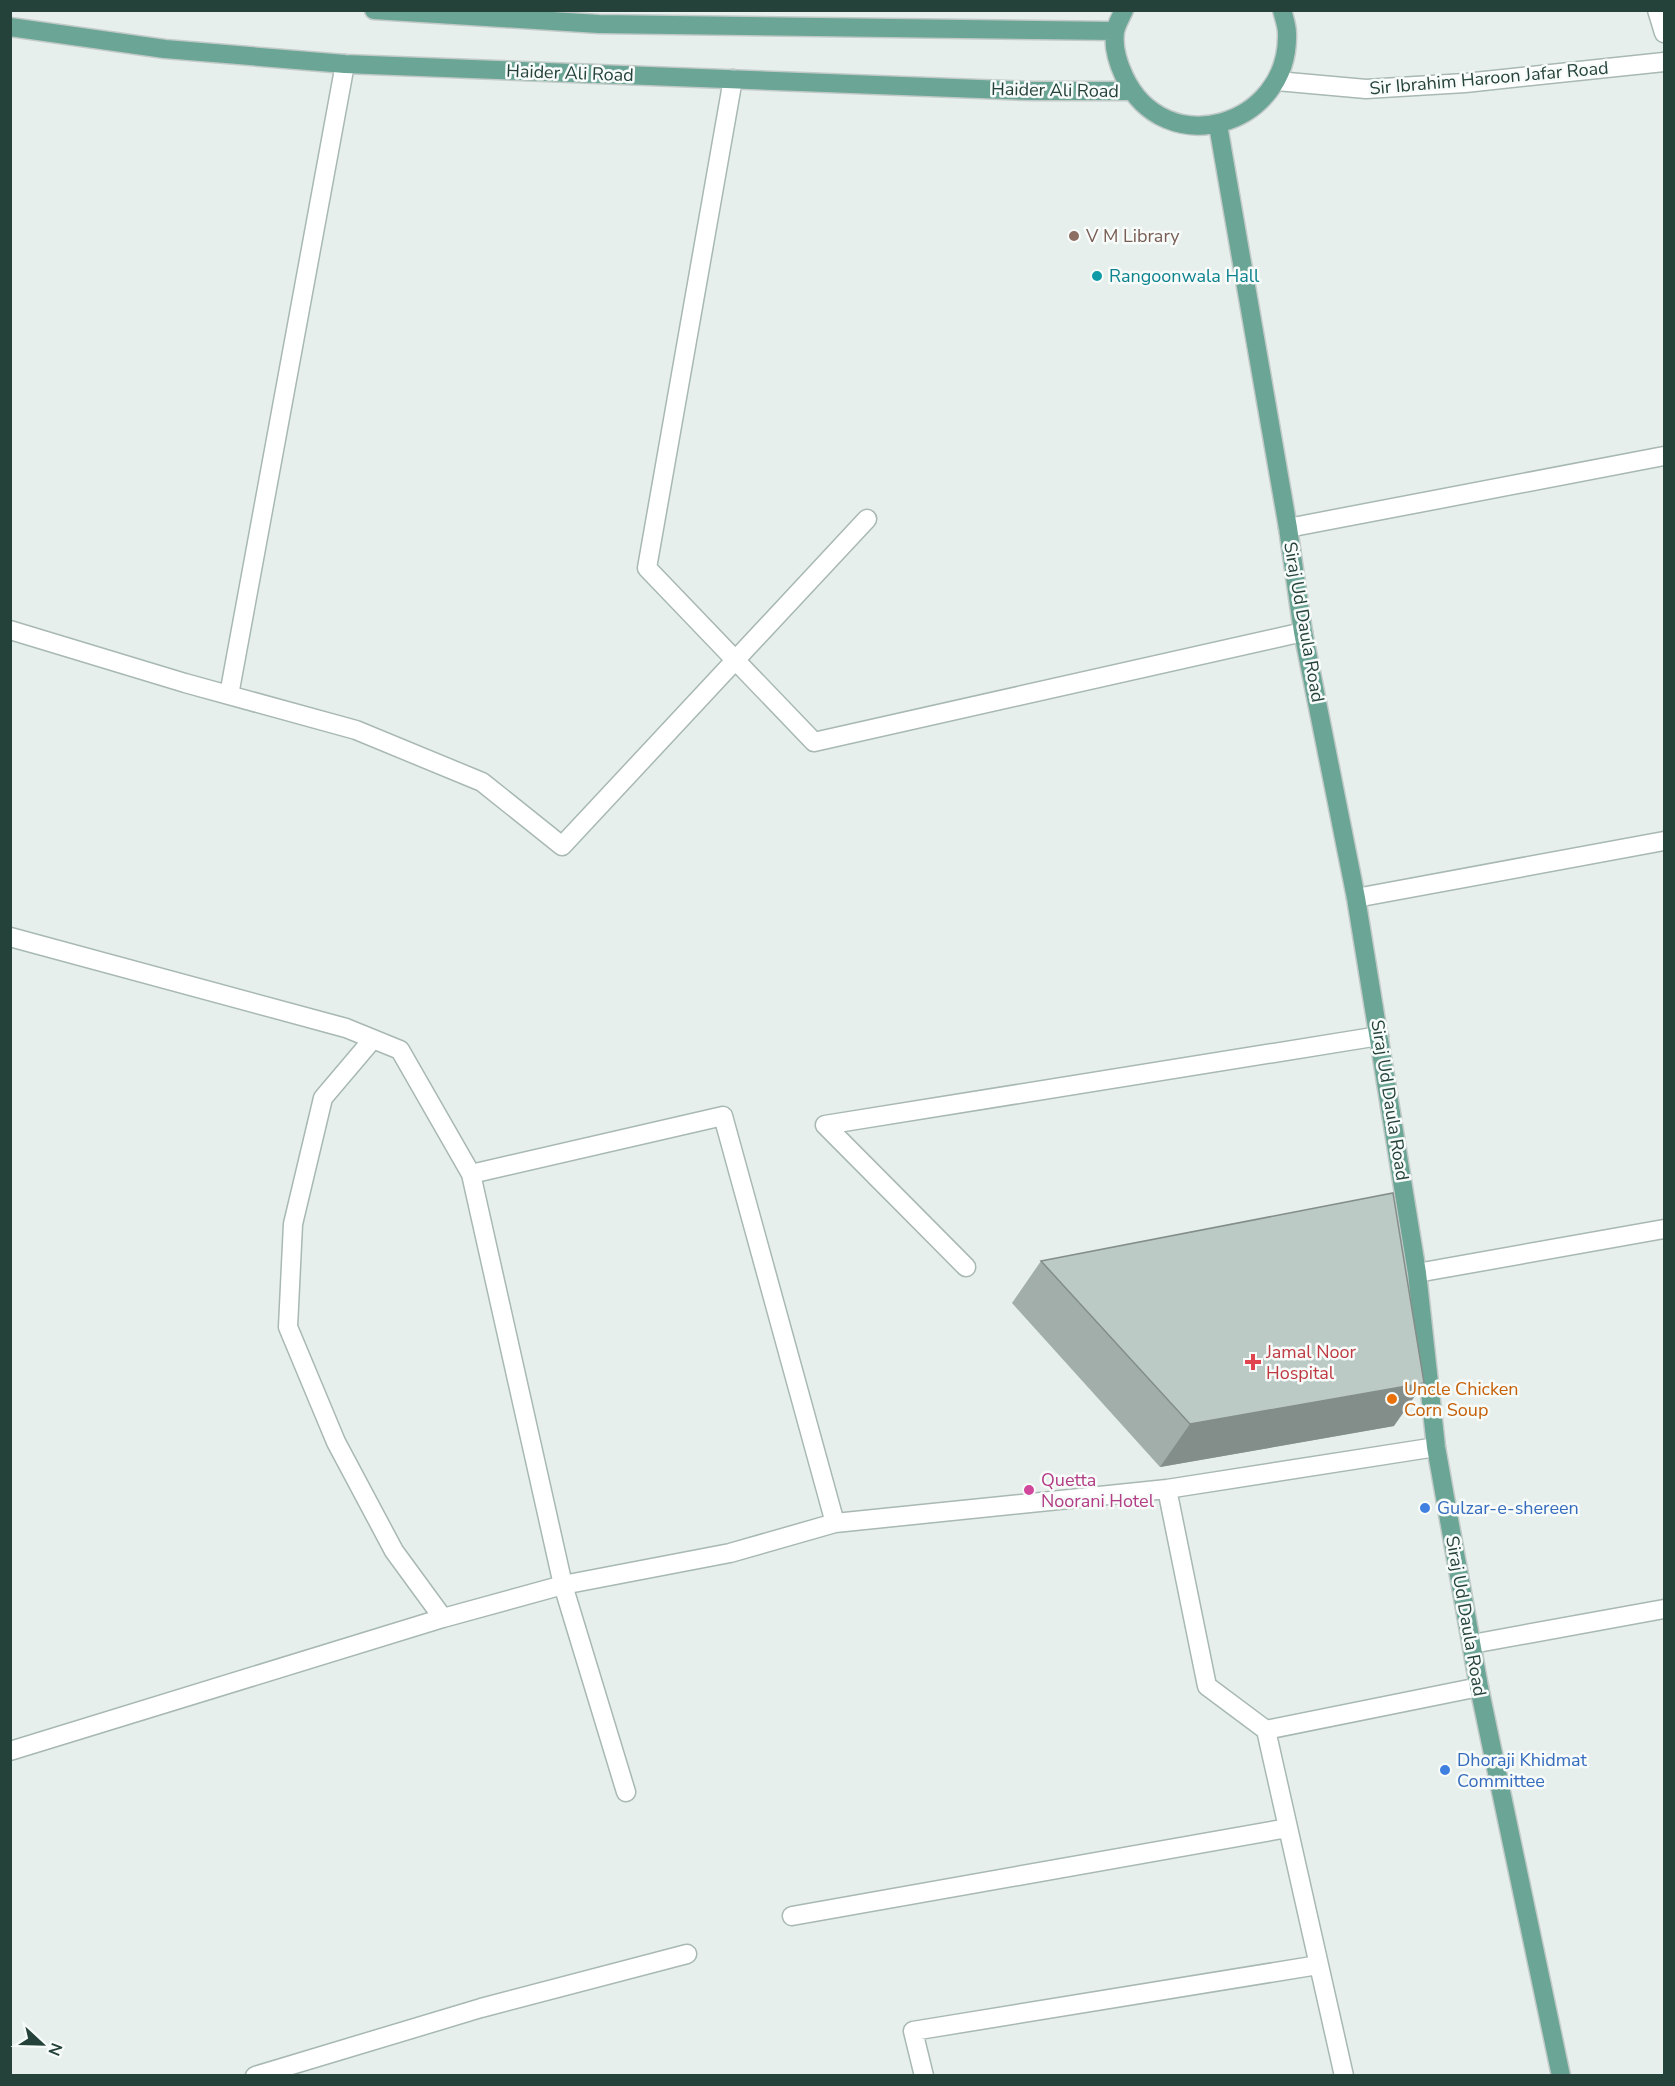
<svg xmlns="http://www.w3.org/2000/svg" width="1675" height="2086" viewBox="0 0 1675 2086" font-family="'Nunito Sans',sans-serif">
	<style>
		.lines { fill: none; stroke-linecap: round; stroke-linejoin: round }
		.minor-casing { stroke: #a8b8b2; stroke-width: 21 }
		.major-casing { stroke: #c2cac8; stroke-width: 21 }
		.minor { stroke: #fff; stroke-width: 18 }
		.major { stroke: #6aa596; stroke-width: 18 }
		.wall { fill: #a1aea9 }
		.shaded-wall { fill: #838d89 }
		.building { fill: #bbcac4; stroke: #838d89; stroke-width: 1.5 }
		.education-dot { fill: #8d6e63; stroke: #f7fbf9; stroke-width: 2 }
		.culture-dot { fill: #0f9aa8; stroke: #f7fbf9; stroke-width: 2 }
		.health-dot { fill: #e0444e; stroke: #f7fbf9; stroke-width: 2 }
		.food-dot { fill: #e8710a; stroke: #f7fbf9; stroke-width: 2 }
		.hotel-dot { fill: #d1479c; stroke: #f7fbf9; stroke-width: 2 }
		.shop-dot { fill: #3f7fe0; stroke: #f7fbf9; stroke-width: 2 }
		.labels { text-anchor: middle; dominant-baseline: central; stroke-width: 5; stroke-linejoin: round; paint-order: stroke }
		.street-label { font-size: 18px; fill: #24423a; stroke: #f7fbf9 }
		.education-label { font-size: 18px; fill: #785e54; stroke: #f7fbf9; text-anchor: start }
		.culture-label { font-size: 18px; fill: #0d838f; stroke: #f7fbf9; text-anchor: start }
		.health-label { font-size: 18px; fill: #be3a42; stroke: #f7fbf9; text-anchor: start }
		.food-label { font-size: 18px; fill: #c56008; stroke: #f7fbf9; text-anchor: start }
		.hotel-label { font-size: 18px; fill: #b23c85; stroke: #f7fbf9; text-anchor: start }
		.shop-label { font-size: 18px; fill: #366cbe; stroke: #f7fbf9; text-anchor: start }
	</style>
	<rect width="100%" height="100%" fill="#e6efeb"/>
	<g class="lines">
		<defs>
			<path id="minor" d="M1657 10 1664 33
				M733 79 647 568 814 742 1303 632
				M1277 81 1366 89 1465 83 1664 62
				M1288 528 1664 456
				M10 630 185 683 356 730 482 782 562 846 867 519
				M229 695 345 64
				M1356 898 1664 841
				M10 937 346 1028 400 1050 471 1174 563 1585 626 1792
				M373 1039 323 1098 293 1224 288 1327 336 1442 394 1551 443 1618
				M825 1125 1379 1036
				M825 1125 966 1267
				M471 1174 723 1116 835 1523
				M1417 1273 1664 1229
				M1167 1489 1207 1686 1266 1730 1479 1687
				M1472 1644 1664 1609
				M1266 1730 1344 2076
				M10 1751 443 1618 563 1585 730 1553 835 1523 1167 1489 1436 1447
				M792 1916 1288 1828
				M255 2076 481 2008 687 1954
				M924 2076 913 2031 1318 1965"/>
			<path id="major" d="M374 10 599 24 1115 31
				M1124 10C1121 17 1116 25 1115 32 1113 46 1118 63 1124 76 1164 163 1290 127 1287 33 1287 26 1284 18 1282 10
				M10 27 165 49 345 64 1032 91H1131
				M1218 125 1288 528 1303 632 1356 898 1417 1273 1436 1447 1479 1687 1561 2076"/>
		</defs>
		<use href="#minor" class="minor-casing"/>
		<use href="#major" class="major-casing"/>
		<use href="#minor" class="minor"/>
		<use href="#major" class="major"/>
	</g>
	<path class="wall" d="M1041 1261 1394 1426 1160 1467 1012 1303Z"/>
	<path class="shaded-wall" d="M1424 1383 1394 1426 1160 1467 1190 1424Z"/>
	<path class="building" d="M1393 1193 1424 1383 1190 1424 1041 1261Z"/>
	<circle class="education-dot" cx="1074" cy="236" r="6"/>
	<circle class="culture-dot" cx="1097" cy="276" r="6"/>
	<path class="health-dot" d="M1250 1353h6v6h6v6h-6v6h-6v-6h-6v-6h6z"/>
	<circle class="food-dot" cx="1392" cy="1399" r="6"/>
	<circle class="hotel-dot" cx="1029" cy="1490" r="6"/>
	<g class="shop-dot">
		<circle cx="1425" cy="1508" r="6"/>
		<circle cx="1445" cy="1770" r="6"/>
	</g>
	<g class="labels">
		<g class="street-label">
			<text transform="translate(570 73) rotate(2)">Haider Ali Road</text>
			<text transform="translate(1489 78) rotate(-5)">Sir Ibrahim Haroon Jafar Road</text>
			<text transform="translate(1055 90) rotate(1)">Haider Ali Road</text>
			<text transform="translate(1304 622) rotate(80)">Siraj Ud Daula Road</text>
			<text transform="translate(1390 1100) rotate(81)">Siraj Ud Daula Road</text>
			<text transform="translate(1466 1616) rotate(80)">Siraj Ud Daula Road</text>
		</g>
		<g class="education-label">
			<text x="1086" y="236">V M Library</text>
		</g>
		<g class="culture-label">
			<text x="1109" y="276">Rangoonwala Hall</text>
		</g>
		<g class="health-label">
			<text x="1266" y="1352">Jamal Noor<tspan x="1266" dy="21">Hospital</tspan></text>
		</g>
		<g class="food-label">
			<text x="1404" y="1389">Uncle Chicken<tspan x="1404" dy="21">Corn Soup</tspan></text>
		</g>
		<g class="hotel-label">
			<text x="1041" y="1480">Quetta<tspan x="1041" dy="21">Noorani Hotel</tspan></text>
		</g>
		<g class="shop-label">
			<text x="1437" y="1508">Gulzar-e-shereen</text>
			<text x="1457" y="1760">Dhoraji Khidmat<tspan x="1457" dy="21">Committee</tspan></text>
		</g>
	</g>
	<rect width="1675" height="2086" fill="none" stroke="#24423a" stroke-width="24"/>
	<g transform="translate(42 2044) rotate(112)" stroke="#f7fbf9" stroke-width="4.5" paint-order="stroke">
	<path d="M0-4.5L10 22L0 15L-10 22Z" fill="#24423a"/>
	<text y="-9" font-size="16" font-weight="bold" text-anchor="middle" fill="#24423a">N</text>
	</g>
</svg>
